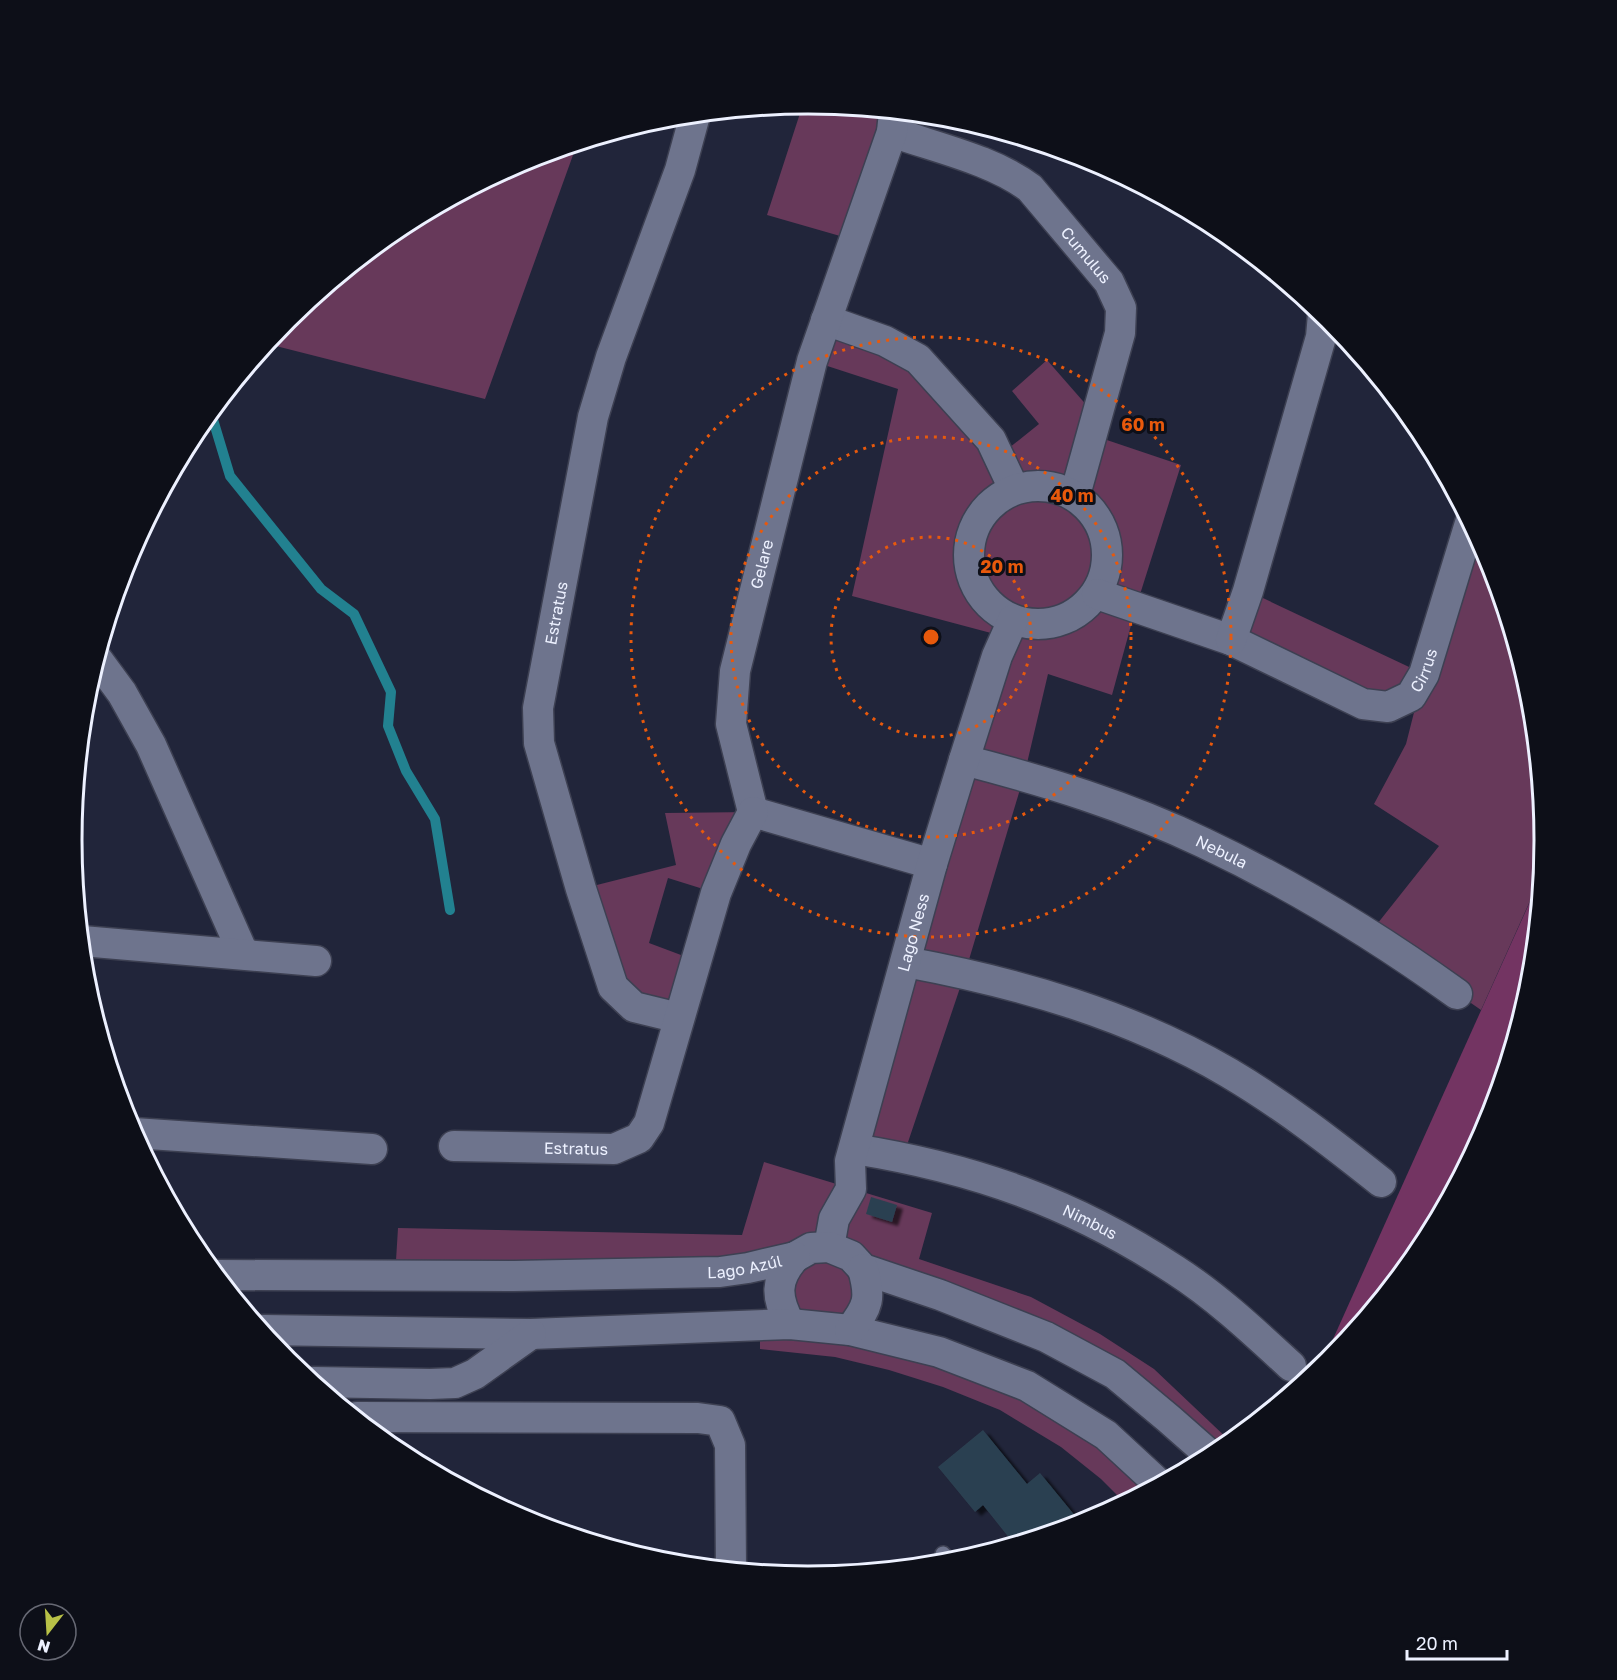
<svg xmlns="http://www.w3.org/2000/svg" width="1617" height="1680" viewBox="0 0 1617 1680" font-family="'Golos Text',sans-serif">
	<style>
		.green { fill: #67395a }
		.forest { fill: #733462 }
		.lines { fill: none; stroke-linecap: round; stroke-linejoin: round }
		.stream { stroke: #228190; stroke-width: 10 }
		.building { fill: #2c4151; filter: url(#shadow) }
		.service-casing { stroke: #3d4052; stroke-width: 18 }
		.minor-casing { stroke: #3d4052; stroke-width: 33 }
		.service { stroke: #6e748d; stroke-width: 15 }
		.minor { stroke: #6e748d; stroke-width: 30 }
		.ring { fill: none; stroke: #e8590c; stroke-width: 3; stroke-dasharray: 3 6 }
		.labels { text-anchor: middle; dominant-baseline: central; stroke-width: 6; stroke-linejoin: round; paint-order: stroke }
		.street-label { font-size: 16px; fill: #edf1ff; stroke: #0d0f18 }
		.rim { fill: none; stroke: #edf1ff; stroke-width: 3 }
		.centre { fill: #e8590c; stroke: #0d0f18; stroke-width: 3 }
		.ring-label { font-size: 18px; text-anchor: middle; font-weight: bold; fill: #e8590c; stroke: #0d0f18; stroke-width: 6; stroke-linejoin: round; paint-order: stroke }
	</style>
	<defs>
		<filter id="shadow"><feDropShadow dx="6" dy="4" stdDeviation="1.5" flood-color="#0009"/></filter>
	</defs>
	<rect width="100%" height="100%" fill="#21253a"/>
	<path class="green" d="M803 104 894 112 854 240 767 215Z
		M577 144 485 399 268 344 288 319 400 227 527 159Z
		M826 320 885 341 999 456 1039 424 1012 391 1047 360 1096 416 1092 435 1181 465 1136 607 1112 695 1048 674 1024 776 965 973 903 1157 854 1149 1006 637 852 596 898 389 812 361Z
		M1470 523 1489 558 1531 697 1545 840 1542 874 1481 1010 1370 933 1439 846 1374 804 1406 744 1423 677 1388 707 1231 640 1248 591 1424 674Z
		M753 812 716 893 668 878 649 943 697 961 679 1018 634 1007 581 889 676 865 665 813Z
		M764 1162 932 1213 919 1259 1031 1297 1100 1334 1154 1369 1231 1442 1217 1453 1115 1374 863 1269 860 1317 790 1324 786 1266 395 1277 398 1228 742 1235Z
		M760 1328 849 1333 1009 1388 1092 1435 1150 1489 1124 1502 1101 1479 1061 1447 1000 1410 943 1387 889 1370 835 1357 760 1349Z"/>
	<path class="forest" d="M1542 875 1531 984 1489 1122 1421 1249 1329 1361 1320 1368Z"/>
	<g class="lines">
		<path class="stream" d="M211 413 230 476 321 589 354 614 391 692 388 726 406 771 435 819 450 910"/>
	</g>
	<path class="building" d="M871 1197 897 1205 892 1222 866 1214Z
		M983 1430 1027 1484 1040 1473 1081 1523 1014 1544 983 1505 975 1512 938 1467Z"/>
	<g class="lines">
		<defs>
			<path id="service" d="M943 1554 950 1563"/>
			<g id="minor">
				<path id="s1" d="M892 132C937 148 993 160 1030 188L1109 282 1121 308 1120 333 1075 495"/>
				<path d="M826 320 885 341 918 359 991 440 1014 489"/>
				<circle cx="1038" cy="555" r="69"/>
				<path id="s2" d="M1097 594 1231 640 1363 704 1388 707 1411 696 1424 674 1470 523"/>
				<path d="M1231 640 1248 591 1321 337 1323 314"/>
				<path d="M97 659 122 693 151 745 243 953"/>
				<path id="s3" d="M964 760C1045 781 1127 806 1204 843 1295 886 1375 935 1457 994"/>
				<path id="s4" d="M753 812 731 724 735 671 812 361 892 132 894 112"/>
				<path d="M753 812 932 864"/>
				<path d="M82 941 316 961"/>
				<path d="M906 962C1019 983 1130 1015 1229 1073 1283 1105 1332 1143 1381 1182"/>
				<path id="s5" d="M679 1018 634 1007 613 987 581 889 539 743 538 708 593 417 611 357 680 170 695 115"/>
				<path d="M134 1133 372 1149"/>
				<path id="s6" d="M454 1146 614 1149 639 1138 649 1123 716 893 736 844 753 812"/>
				<path id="s7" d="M854 1149C974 1168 1073 1203 1175 1270 1217 1297 1254 1332 1291 1366"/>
				<path id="s8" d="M829 1247 834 1219 851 1189 850 1161 932 864 964 760 997 656 1013 620"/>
				<path id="s9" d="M217 1275 514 1276 720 1272 748 1268 795 1257 811 1248 829 1247 851 1256 863 1269 940 1295 1046 1337 1115 1374 1169 1419 1211 1456"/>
				<path d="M790 1324C776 1298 774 1280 795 1257"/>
				<path d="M263 1330 531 1334 790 1324 850 1330 939 1352 1027 1386 1106 1435 1159 1484"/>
				<path d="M850 1330C869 1306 871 1298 863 1269"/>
				<path d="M313 1382 430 1384 455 1383 475 1374 531 1334"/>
				<path d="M357 1417 698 1418 720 1421 730 1445 731 1569"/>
			</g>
		</defs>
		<use href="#service" class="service-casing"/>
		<use href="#minor" class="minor-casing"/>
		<use href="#service" class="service"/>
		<use href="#minor" class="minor"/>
	</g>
	<g class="ring">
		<circle cx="931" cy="637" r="100"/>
		<circle cx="931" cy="637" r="200"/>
		<circle cx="931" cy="637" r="300"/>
	</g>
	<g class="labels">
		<g class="street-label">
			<text stroke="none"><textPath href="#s1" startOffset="237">Cumulus</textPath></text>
			<text stroke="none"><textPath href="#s4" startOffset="254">Gelare</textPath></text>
			<text stroke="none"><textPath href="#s5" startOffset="462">Estratus</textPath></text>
			<text stroke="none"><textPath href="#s2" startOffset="368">Cirrus</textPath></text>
			<text stroke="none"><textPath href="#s3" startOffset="274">Nebula</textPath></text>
			<text stroke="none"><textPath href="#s8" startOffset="328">Lago Ness</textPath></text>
			<text stroke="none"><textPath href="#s6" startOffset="122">Estratus</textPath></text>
			<text stroke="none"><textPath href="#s7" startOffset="248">Nimbus</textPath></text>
			<text stroke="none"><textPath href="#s9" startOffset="528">Lago Azúl</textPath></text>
		</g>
	</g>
	<path d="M0 0H1617V1680H0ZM82 840a726 726 0 1 1 1452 0a726 726 0 1 1-1452 0Z" fill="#0d0f18" fill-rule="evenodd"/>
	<path class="rim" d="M82 840a726 726 0 1 1 1452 0a726 726 0 1 1-1452 0Z"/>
	<circle cx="931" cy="637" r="9" class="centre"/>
	<g class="ring-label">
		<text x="1143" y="431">60 m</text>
		<text x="1072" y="502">40 m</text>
		<text x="1002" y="573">20 m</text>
	</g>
	<g transform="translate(48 1632) rotate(197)"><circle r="28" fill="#0d0f18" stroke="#676974" stroke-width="1.5"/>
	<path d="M0-4.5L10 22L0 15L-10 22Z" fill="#b8c147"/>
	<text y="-9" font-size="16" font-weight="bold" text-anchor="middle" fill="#edf1ff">N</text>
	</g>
	<path d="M1407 1650v9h100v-9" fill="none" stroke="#edf1ff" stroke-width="3"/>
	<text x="1416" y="1650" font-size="18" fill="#edf1ff" stroke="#0d0f18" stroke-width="4.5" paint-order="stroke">20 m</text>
</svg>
